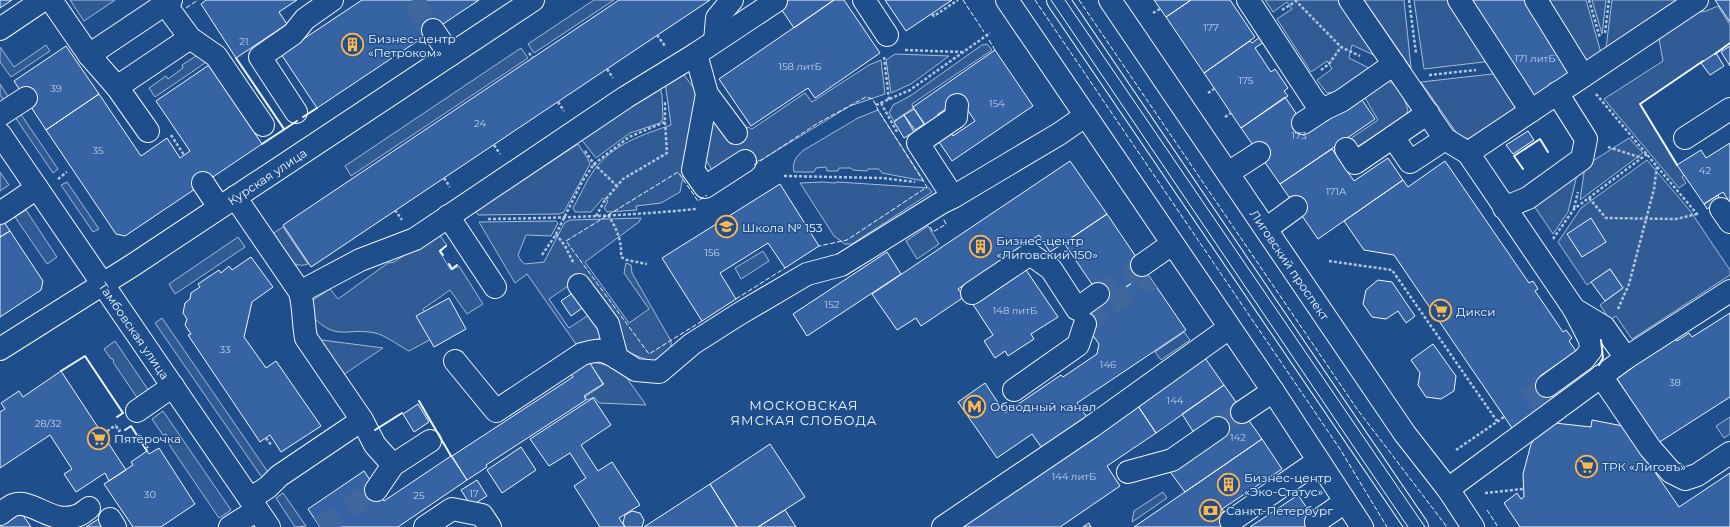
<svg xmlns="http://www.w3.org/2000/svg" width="1730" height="527" viewBox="0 0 1730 527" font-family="Montserrat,sans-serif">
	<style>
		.green { fill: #305b95; stroke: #a8bbd7 }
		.building { fill: #3563a3; stroke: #f2f6ff }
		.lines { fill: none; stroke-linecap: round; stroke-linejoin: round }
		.minor-tunnel { stroke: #3f679d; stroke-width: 22; stroke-dasharray: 22 11; stroke-linecap: butt }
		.minor-casing { stroke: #f2f6ff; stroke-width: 24 }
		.major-casing { stroke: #f2f6ff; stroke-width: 24 }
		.path { stroke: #b3c4dc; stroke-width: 2.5; stroke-dasharray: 3 2; stroke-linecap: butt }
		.minor { stroke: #1f4e8c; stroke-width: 22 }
		.major { stroke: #1f4e8c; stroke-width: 22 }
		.tram { stroke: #f2f6ff; stroke-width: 1 }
		.fence { stroke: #f2f6ff; stroke-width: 1; stroke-dasharray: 5 2; stroke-linecap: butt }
		.wall { stroke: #f2f6ff; stroke-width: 2 }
		.labels { text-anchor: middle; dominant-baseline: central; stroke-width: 3; stroke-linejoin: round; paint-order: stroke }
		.number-label { font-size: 10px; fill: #c3d1e8 }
		.poi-label { font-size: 12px; fill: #f2f6ff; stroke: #1f4e8c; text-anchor: start }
		.street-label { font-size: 12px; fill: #f2f6ff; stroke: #1f4e8c }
		.neighbourhood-label { font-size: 13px; letter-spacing: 1px; fill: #f2f6ff; stroke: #1f4e8c }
	</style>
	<rect width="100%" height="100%" fill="#1f4e8c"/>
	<path class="green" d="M70 0H115L84 21Z
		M594 0H614L534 53 528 44Z
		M1265 0H1338L1376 56 1352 45 1349 58 1371 69 1335 92 1327 93 1317 80 1332 69 1327 61 1311 72 1277 19 1292 9 1287 2 1273 12Z
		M1364 0H1404L1411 68Z
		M1414 0H1450L1492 61 1424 69Z
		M1543 0H1586L1601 53 1591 59 1585 60Z
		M1592 0H1606L1602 34Z
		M1612 0H1684L1607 51 1606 48Z
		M1718 6 1730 25V43L1640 104 1684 175 1682 177 1686 183 1679 188 1604 99 1663 61 1658 33 1687 14 1706 11Z
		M987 44 992 50 912 104 913 108 894 121 889 113 893 105 910 96 982 45Z
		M46 45 50 51 11 77 0 62V47L14 67Z
		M521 48 528 58 351 176 345 166Z
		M199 54 205 63 155 97 149 88 166 76 168 79 183 68 182 65Z
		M895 54 949 56 911 84 891 93 886 60Z
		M881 60 885 94 850 106 761 160 713 172 704 156 710 112 730 137 748 127 752 129 805 93 812 102 869 65Z
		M1501 73 1523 104 1468 139 1461 137 1456 132 1421 82Z
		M679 74 684 75 699 95 680 192 661 203 636 206 637 210 607 212 604 208 608 201 603 198 591 212H575L573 208C580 196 586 181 594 170 613 144 642 135 671 125L665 82Z
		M1387 81C1397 83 1406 101 1408 111L1403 118 1355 148 1350 139 1378 120 1364 96Z
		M0 84 9 98 4 101 0 95Z
		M659 84 662 95 663 119 660 123 630 133 596 158 581 139Z
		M878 110 924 181 882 173 879 169H868L867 171 853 170 851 168H839L838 171H827L826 167 816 168 814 172H794C792 162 796 156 804 150L858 118Z
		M20 113 58 169 53 173 15 117Z
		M1629 138 1643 153 1580 200 1585 166Z
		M578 144 588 159 590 164 564 212 559 214 478 215 476 211Z
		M1647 160 1691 212 1730 270V275L1632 339 1616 316 1610 320 1600 305 1623 288 1610 269 1587 285 1558 242 1581 208Z
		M0 172 9 185 0 191Z
		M1577 175 1568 212 1553 234 1532 203Z
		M67 182 99 229 93 232 61 185Z
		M823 182 834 183 838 182 929 188 932 192 852 244H845L834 236 800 183Z
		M26 210 57 257 47 264 15 217Z
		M641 218 639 222 585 262 629 323 649 309 624 273 626 263 631 265 632 273 671 341V347L655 363 627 352 581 277 549 299 569 328 590 314 604 338 593 340 578 347 527 274 515 283 479 222 556 221 558 223 551 236 526 235 518 255 521 261 525 264 544 262 565 222 571 220Z
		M928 226 939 244 917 259 906 241Z
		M283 227 308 264C289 271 280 247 272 234Z
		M438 233 447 245 439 251 451 270 459 266 483 304 467 314 450 290 423 309 439 335 409 351C399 346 385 335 375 333 346 327 338 342 313 317V300L330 289 338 299 388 263 394 262Z
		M238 237 245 247 175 294 169 284Z
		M763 251 769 261 741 279 735 268Z
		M162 318 270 475 263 479 155 323Z
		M1184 332 1190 340 1161 360 1155 352Z
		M322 340 383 348 343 375 319 343Z
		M115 341 149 391 138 399 113 362 114 361 112 358 111 359 104 349Z
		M588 361 615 367 622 371 646 405 599 403 594 397 587 400 585 397 604 384Z
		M163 411 231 510 219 518 166 440 168 438 166 434 163 435 152 419Z
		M1730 417V434L1724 438 1716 426Z
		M1163 492 1167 498 1132 522 1134 511Z
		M283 493 306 526 295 527 276 498Z"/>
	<path class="building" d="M0 0H12L0 8Z
		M206 0H297L279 12 287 24 236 58 201 4Z
		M362 0H479L317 108 281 54Z
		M619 0H710L311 267 283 225Z
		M775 0H834L794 28Z
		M834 0H844L880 53 815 98 808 88 751 126 719 79Z
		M885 0H952L906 31Z
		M1154 0H1191L1166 17Z
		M1191 0H1230L1255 37 1204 73 1166 17Z
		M1465 0H1528L1573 71 1531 97Z
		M1715 0H1730V22Z
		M1260 37 1264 42 1255 48 1271 72 1275 69 1288 88 1284 91 1288 96 1241 128 1204 73 1250 41 1252 43Z
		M66 46 99 94 46 130 14 81Z
		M1730 46V66L1721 52Z
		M995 50 1033 106 952 161 939 142 951 133 953 136 975 121 960 99 937 115 939 117 926 126 913 107Z
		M1716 53 1724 66 1710 75 1701 63Z
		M209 65 262 144 125 236 116 234 46 130 99 94 141 156 167 138 180 158 190 151 156 101Z
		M1285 97 1306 128 1324 116 1327 121 1360 97 1375 119 1280 184 1241 128Z
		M914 109 924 124 915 130 904 115Z
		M904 115 914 132 904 138 894 122Z
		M1528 131 1534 140 1513 154 1506 145Z
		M1730 143V203L1723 192 1704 204 1677 165 1701 150 1706 158Z
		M1332 149 1354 181 1388 158 1403 180 1318 239 1280 184Z
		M1070 161 1107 214 1050 252 1039 235 958 289 964 297 921 326 916 318 897 330 872 294Z
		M1445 161 1529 283 1533 281 1538 289 1535 291 1563 332 1566 330 1572 338 1569 341 1576 351 1540 376 1555 398 1512 428 1394 255 1364 250 1344 221 1403 180 1408 187Z
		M780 184 819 246 785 268 768 243 720 273 736 299 702 321 662 258Z
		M1718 195 1720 200 1707 209 1704 204Z
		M1107 214 1147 273 1104 302 1064 243Z
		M0 216 10 231 0 237Z
		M1591 218 1606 242 1582 257 1567 234Z
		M10 231 43 281 41 290 0 317V237Z
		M887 252 901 274 807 336 793 314Z
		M251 257 273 287 252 302 244 337 266 368 276 361 321 426 281 452 270 435 260 442 188 335 191 334 185 325 187 319 183 313 185 303 190 299 191 293 200 287 198 284 219 270 221 273 229 266 232 270Z
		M1024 267 1058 317 1031 334 1034 339 1008 356 1005 351 995 358 984 341 993 335 972 303Z
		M1610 269 1623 288 1605 301 1591 282Z
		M1147 273 1186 330 1077 403 1089 420 1044 451 1032 434 997 458 958 402 985 383 1005 413 1061 375 1063 377 1097 354 1099 344 1080 317Z
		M1378 280 1392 282 1415 316 1406 323 1398 311 1386 319 1372 317 1363 304 1366 290Z
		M574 292 585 306 571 316 561 301Z
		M449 298 466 329 434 347 416 316Z
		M1730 313V397L1658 443 1616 377 1676 339 1677 341 1689 333 1692 337Z
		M1433 344 1456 376 1454 391 1441 399 1426 397 1418 385 1420 373 1411 360Z
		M1205 358 1224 385 1156 433 1138 406Z
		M588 360 603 384 584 396 586 400 486 465 487 467 467 480 452 456 573 377 570 372Z
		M61 371 126 470 109 481 105 473 76 492 64 474 72 469 50 435 0 468V412L5 409 1 403 19 391 23 397Z
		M1224 385 1262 439 1185 492 1168 469 1194 433 1182 414Z
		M593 398 611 425 581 445 598 471 612 462 640 505 619 518 625 527H600L574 486 586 478 570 453 549 466 530 439Z
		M418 404 429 422 414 432 403 414Z
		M1138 406 1156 433 1107 466 1120 486 1060 527H960Z
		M1592 420 1623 426 1679 507 1730 473V527H1520L1504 503 1517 493 1521 499 1524 497 1523 474 1531 444 1541 430 1555 423 1591 427Z
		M1262 439 1282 469 1222 509 1235 527H1134Z
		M770 444 805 497 758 527H737L710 484Z
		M521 447 536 470 502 493 487 470Z
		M159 448 195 504 161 527H133L104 484 133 465 131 462 147 451 149 454Z
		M451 456 467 480 398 527H320L308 509 364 471 384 501Z
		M477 480 487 496 471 506 461 490Z
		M710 484 737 527H644Z
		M1298 495 1320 527H1250Z
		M785 510 796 527H758Z
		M20 511 31 527H0V525Z
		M632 511 640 513 644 520 642 527H625L623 523 625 515Z
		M100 518 105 527H86Z
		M1089 523 1091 527H1083Z"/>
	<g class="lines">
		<path class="minor-tunnel" d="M413 0 433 30
			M1098 294 1142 265
			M1085 324 1151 279
			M1527 400 1547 386
			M1218 428 1242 412
			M320 527 376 490"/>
		<defs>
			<g id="minor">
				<path d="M51 0 89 55 117 87 148 131"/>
				<path d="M864 0 887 35"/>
				<path d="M1058 0 1417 527"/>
				<path d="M1248 0 1315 102 1324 109 1341 101 1394 64"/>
				<path d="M1350 0 1445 139 1468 153 1574 309 1590 340 1591 350 1584 359 1547 386"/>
				<path d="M1459 0 1531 111"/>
				<path d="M1536 0 1583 76"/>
				<path d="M165 4 190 38 216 56 263 125"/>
				<path d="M0 29 43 0"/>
				<path d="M433 30 450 55"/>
				<path d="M715 41 717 18 732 0"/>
				<path d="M696 54 707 94 693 170 705 187 745 161"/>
				<path d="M89 55 171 0"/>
				<path d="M117 87 190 38"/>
				<path d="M707 94 736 133"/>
				<path d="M296 112 260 57 293 34 305 19 332 0"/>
				<path d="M0 115 26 98"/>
				<path d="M1303 123 1324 109"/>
				<path id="s1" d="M0 134 269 527"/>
				<path d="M1393 137 1410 162 1445 139"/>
				<path d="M1685 138 1730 109"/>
				<path d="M1346 149 1355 163 1428 113"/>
				<path d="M1468 153 1697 0"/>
				<path d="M1228 173 1259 153"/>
				<path d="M203 183 219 207"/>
				<path d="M235 197 300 292C304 307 303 322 306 338L362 420 279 476 268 487 250 499"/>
				<path d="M953 197 918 143 956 117 957 105"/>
				<path d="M1504 208 1528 198 1582 159 1586 139 1557 93"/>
				<path d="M1721 209 1730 222"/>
				<path d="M0 213 37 188"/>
				<path d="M448 216 495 287"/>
				<path d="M1266 229 1296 207"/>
				<path d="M1142 265 1172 244"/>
				<path d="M579 285 608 324 617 358 636 370 659 372 692 344 739 314 807 274 841 265 941 203 953 197 1059 134 1085 116"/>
				<path d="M300 292 360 260 415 239 626 97 696 54 776 1"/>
				<path d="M972 293 1030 254 1051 269 1077 309 1098 294"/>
				<path d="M1574 309 1604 327 1626 358"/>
				<path id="s2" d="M0 349 133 265 533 0"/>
				<path d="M455 361 496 411 582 354C598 349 603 349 617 358"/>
				<path d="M1601 376 1650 448 1671 472 1685 479 1697 475 1730 453"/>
				<path d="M1014 390 1078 345 1085 324"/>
				<path d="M137 411 173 386"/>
				<path d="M1242 412 1273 391"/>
				<path d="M362 420 375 445 393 465 430 441"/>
				<path d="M1128 472 1172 460 1218 428"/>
				<path d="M1448 489 1626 358 1730 291"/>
				<path d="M376 490 393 465"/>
				<path d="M0 514C4 511 9 507 13 505 32 498 51 525 76 516 81 515 85 511 89 508"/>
				<path d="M110 519 115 527"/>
				<path d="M1231 521 1318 461"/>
				<path d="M1316 522 1345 502"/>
				<path d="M230 527 257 510"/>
				<path d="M425 527 452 509 482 515 490 527"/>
				<path d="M943 527 1091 427 1229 328"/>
			</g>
			<g id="major">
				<path d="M1007 0 1273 391 1362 527"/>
				<path id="s3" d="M1110 0 1405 434 1448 489 1473 527"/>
			</g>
		</defs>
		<use href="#minor" class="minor-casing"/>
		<use href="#major" class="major-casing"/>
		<path class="path" d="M1295 0 1341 47 1360 56
			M1409 0 1416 53
			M1589 0 1600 38
			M1282 10 1295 2
			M1153 13 1160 9
			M932 14 934 16 958 0
			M1605 33 1609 0
			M657 35 665 46
			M905 50 962 52
			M529 53 533 58
			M884 57 889 100
			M607 69 613 78
			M1321 70 1329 64 1341 47
			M1429 75 1476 70
			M1208 93 1214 89
			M1596 94 1697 214 1699 213
			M558 102 564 111
			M881 103 897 132
			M876 105 910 90 990 33
			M1225 117 1231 113
			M171 135 184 155
			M494 145 500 154
			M1608 147 1642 158
			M585 151 594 164 617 186
			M784 176 882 178 915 182
			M444 178 450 187
			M58 179 67 172
			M1589 198 1606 218 1676 219 1697 214
			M1574 208 1578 192
			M395 210 402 220
			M608 215C617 229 622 241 621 257L627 260 647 264
			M596 216 605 200 623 179 667 153 665 122
			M488 219C557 218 627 216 696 209
			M556 234 565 246 574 264
			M1553 239 1574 209 1647 154
			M542 255 555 236 582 182 594 164 629 137 665 122V101
			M1329 261 1392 270 1497 421
			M1618 309 1629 284 1654 189 1657 166
			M116 426 119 431 122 429
			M103 434 116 425
			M138 434 148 448
			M266 438 272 446
			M1456 450 1504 417
			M1485 493 1523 489"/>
		<use href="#minor" class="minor"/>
		<use href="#major" class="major"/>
		<path class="tram" d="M1051 0 1408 527
			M1065 0 1425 527"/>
		<path class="fence" d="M963 0 984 32
			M1035 0 1340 449 1387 527
			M1079 0 1357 409 1447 527
			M186 8 198 0
			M989 40 995 50
			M754 165 818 123 866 97 873 99 878 110 927 187 847 240 819 246
			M930 227 933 232 946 224 943 218
			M736 299 785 268
			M702 321 649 354 566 241 678 172 698 201 707 195
			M1487 510 1498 527"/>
		<path class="wall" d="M1715 54 1730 43
			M236 58 284 129
			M303 117 317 108
			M262 144 297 121
			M1677 165 1640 104 1703 61
			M1523 169 1514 156 1540 139 1548 152
			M443 255 440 251 446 246
			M449 264 452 269 457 265
			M1599 365 1603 358 1601 340
			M61 371 85 356 123 413 117 417
			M419 401 451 456
			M125 430 131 426 147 451
			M375 430 402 413"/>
	</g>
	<defs>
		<symbol id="building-ring" viewBox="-11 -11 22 22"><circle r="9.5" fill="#1f4e8c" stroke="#ffb74d" stroke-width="1.5"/><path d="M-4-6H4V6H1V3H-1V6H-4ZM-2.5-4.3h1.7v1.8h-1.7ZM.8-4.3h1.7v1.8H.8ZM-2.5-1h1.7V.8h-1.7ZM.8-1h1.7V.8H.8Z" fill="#ffb74d"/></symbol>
		<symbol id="school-ring" viewBox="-11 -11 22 22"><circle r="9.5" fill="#1f4e8c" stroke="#ffb74d" stroke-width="1.5"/><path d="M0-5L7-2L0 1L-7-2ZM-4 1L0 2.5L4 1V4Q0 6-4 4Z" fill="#ffb74d"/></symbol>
		<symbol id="supermarket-ring" viewBox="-11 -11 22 22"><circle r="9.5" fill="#1f4e8c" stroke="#ffb74d" stroke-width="1.5"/><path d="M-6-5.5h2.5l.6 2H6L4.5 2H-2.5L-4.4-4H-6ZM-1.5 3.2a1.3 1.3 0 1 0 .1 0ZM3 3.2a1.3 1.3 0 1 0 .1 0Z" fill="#ffb74d"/></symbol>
		<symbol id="metro-ring" viewBox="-11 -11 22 22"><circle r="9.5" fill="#1f4e8c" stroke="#ffb74d" stroke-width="1.5"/><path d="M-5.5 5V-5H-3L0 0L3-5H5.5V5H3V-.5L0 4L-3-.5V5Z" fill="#ffb74d"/></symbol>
		<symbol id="bank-ring" viewBox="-11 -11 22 22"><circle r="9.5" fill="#1f4e8c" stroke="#ffb74d" stroke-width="1.5"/><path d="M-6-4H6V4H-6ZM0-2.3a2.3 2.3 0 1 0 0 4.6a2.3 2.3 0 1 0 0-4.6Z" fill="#ffb74d"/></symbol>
	</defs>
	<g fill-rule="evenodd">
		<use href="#building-ring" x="340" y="32" width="25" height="25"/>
		<use href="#school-ring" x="714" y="214" width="25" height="25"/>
		<use href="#building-ring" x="968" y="234" width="25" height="25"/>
		<use href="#supermarket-ring" x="1428" y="298" width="25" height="25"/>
		<use href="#metro-ring" x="962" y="394" width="25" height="25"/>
		<use href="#supermarket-ring" x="86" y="426" width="25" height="25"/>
		<use href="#supermarket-ring" x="1574" y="454" width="25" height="25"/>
		<use href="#building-ring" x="1216" y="472" width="25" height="25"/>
		<use href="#bank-ring" x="1198" y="498" width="25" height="25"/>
	</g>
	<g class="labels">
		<g class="number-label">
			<text x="1211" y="27">177</text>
			<text x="244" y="41">21</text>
			<text x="1535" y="58">171 литБ</text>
			<text x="800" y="66">158 литБ</text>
			<text x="1246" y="80">175</text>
			<text x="56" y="88">39</text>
			<text x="997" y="103">154</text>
			<text x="480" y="123">24</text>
			<text x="1299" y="135">173</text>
			<text x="98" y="150">35</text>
			<text x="1705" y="170">42</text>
			<text x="1336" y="191">171А</text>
			<text x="712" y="252">156</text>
			<text x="832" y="304">152</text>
			<text x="1015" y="310">148 литБ</text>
			<text x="225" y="349">33</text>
			<text x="1108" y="364">146</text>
			<text x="1675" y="382">38</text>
			<text x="1175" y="400">144</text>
			<text x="48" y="423">28/32</text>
			<text x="1238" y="437">142</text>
			<text x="1074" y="476">144 литБ</text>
			<text x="474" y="493">17</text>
			<text x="150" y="494">30</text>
			<text x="419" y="495">25</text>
		</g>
		<g class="poi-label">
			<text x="368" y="38">Бизнес-центр<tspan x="368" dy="14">«Петроком»</tspan></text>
			<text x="742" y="227">Школа № 153</text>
			<text x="996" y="240">Бизнес-центр<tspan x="996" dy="14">«Лиговский 150»</tspan></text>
			<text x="1456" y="311">Дикси</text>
			<text x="990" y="406">Обводный канал</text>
			<text x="114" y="438">Пятёрочка</text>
			<text x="1602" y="466">ТРК «Лиговъ»</text>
			<text x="1244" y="477">Бизнес-центр<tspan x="1244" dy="14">«Эко-Статус»</tspan></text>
			<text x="1226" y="510">Санкт-Петербург</text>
		</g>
		<g class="street-label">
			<text stroke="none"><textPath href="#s2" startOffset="318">Курская улица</textPath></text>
			<text stroke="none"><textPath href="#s3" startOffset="320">Лиговский проспект</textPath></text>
			<text stroke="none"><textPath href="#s1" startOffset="238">Тамбовская улица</textPath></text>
		</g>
		<g class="neighbourhood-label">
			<text x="804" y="405">МОСКОВСКАЯ<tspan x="804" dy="15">ЯМСКАЯ СЛОБОДА</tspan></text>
		</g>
	</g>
</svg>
